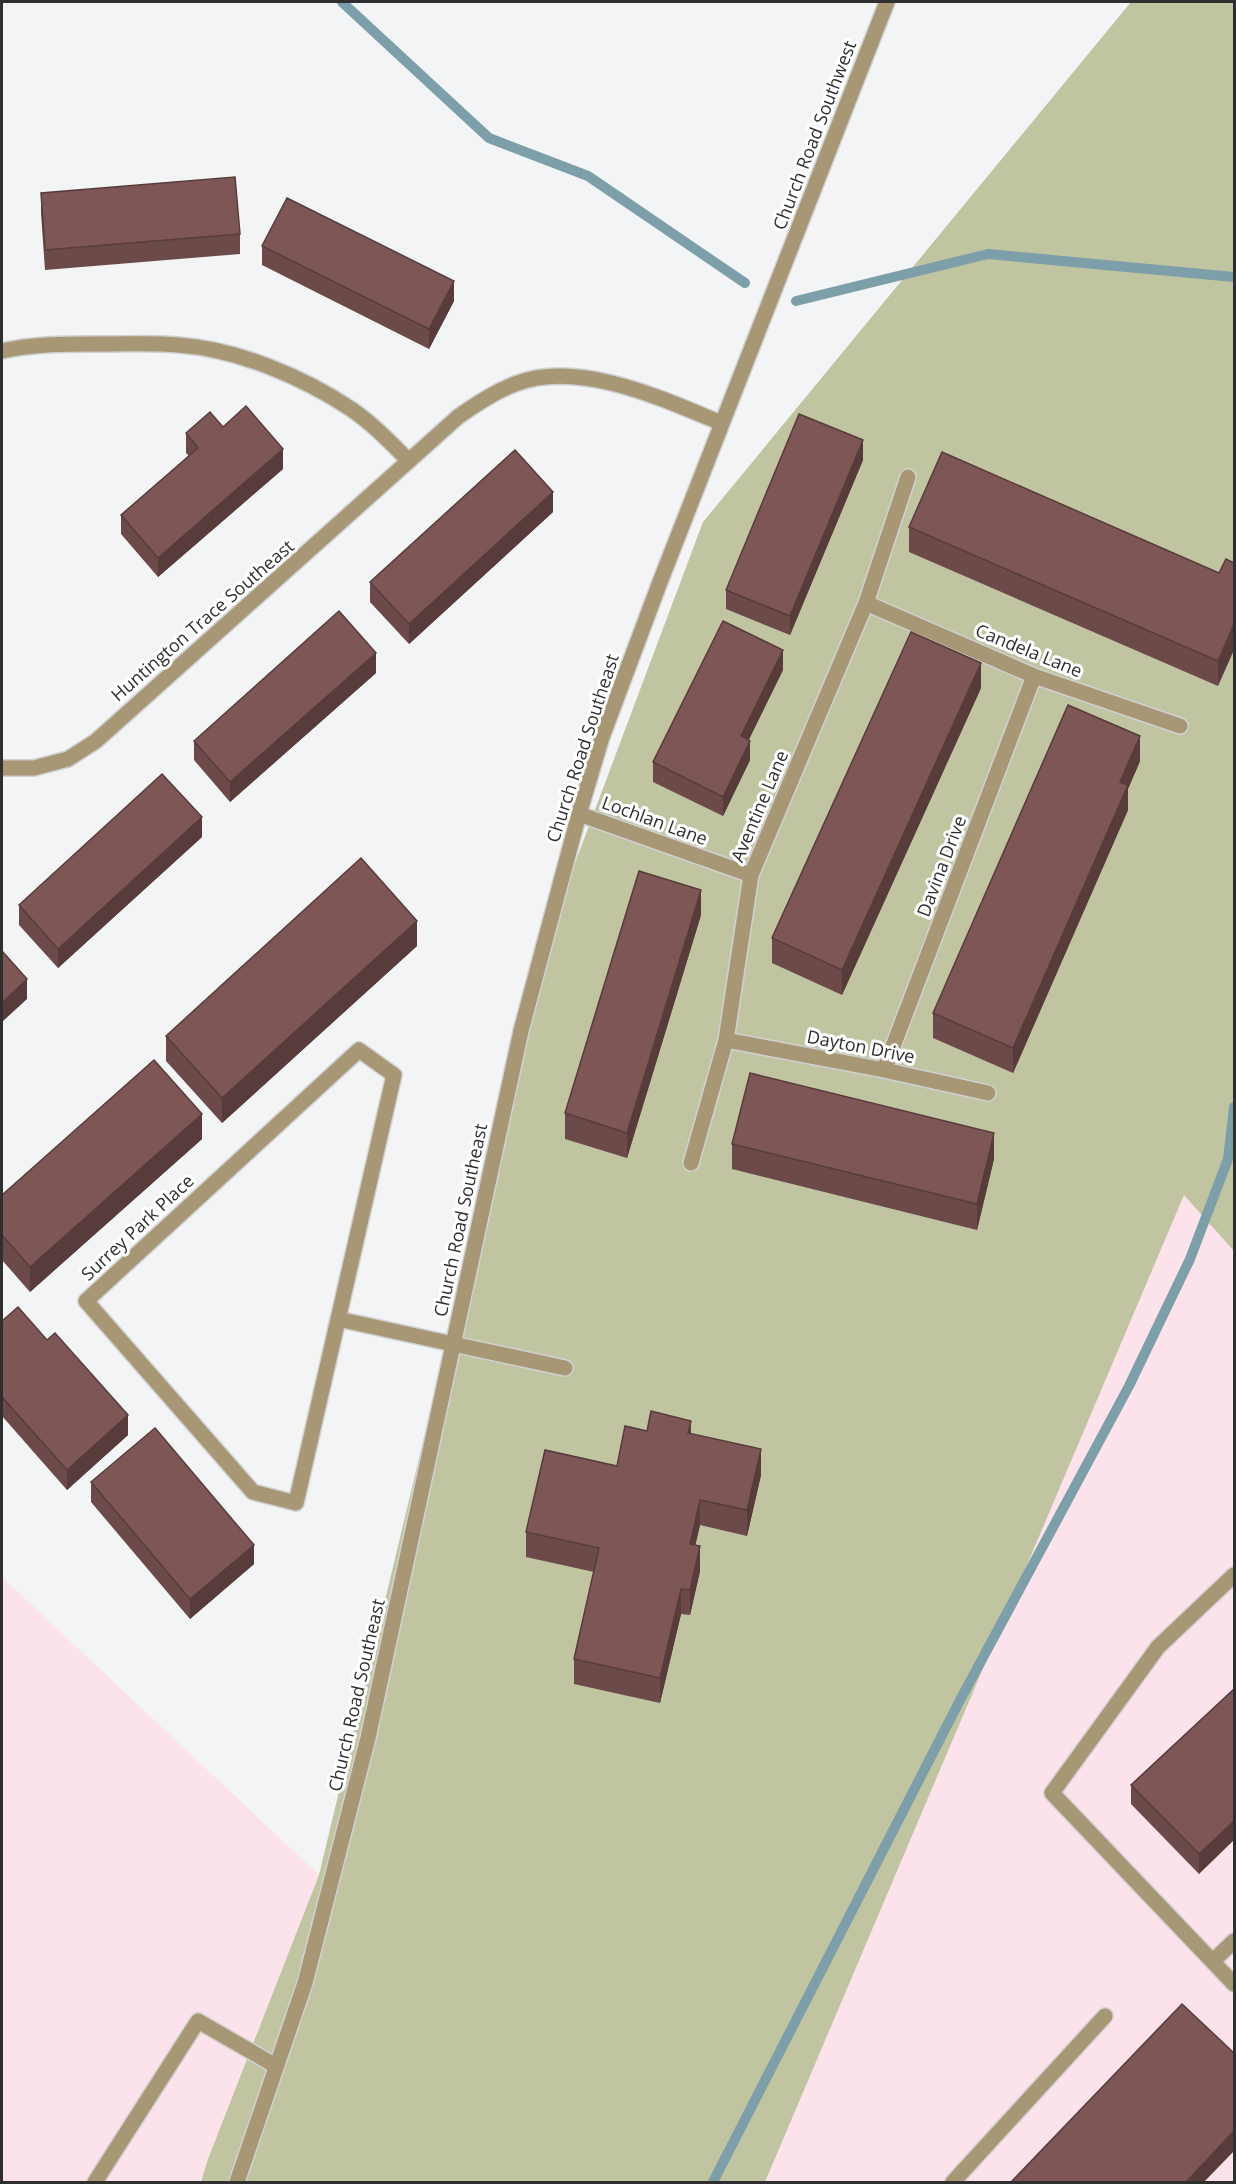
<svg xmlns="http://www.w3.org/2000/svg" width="1236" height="2184" viewBox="0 0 1236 2184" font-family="'Open Sans',sans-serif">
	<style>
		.commercial { fill: #fce2eb }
		.green { fill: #c0c4a0 }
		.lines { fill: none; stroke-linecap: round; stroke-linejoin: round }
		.stream { stroke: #7d9fa9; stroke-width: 10 }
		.service-casing { stroke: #d0d1d2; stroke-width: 18 }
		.minor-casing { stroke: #d0d1d2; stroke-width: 18 }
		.tertiary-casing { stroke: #d0d1d2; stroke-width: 18 }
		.service { stroke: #a79775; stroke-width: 15 }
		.minor { stroke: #a79775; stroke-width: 15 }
		.tertiary { stroke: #a79775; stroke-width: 15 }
		.wall { fill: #6c4a49 }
		.shaded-wall { fill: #583c3c }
		.building { fill: #7e5655; stroke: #583c3c; stroke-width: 1.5 }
		.labels { text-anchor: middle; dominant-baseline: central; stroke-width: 6; stroke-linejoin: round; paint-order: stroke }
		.street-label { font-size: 18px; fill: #2f2f30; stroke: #fff }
	</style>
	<rect width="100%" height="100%" fill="#f3f4f5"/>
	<path class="commercial" d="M1184 1194 1234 1251V2182H765Z
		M2 1577 319 1875 208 2159 201 2182H2Z"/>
	<path class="green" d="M1131 2H1234V1251L1184 1195 765 2182H201L208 2159 319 1875 539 959 703 522Z"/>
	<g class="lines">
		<path class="stream" d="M342 2 489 138 588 176 745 283
			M796 301 988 254 1234 277
			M713 2182 959 1702 1129 1386 1190 1259 1228 1159 1234 1107"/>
		<defs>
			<path id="service" d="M453 1344 565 1368
				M1234 1575 1158 1647 1052 1793 1234 1984
				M1213 1961 1234 1941
				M95 2182 198 2021 276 2066
				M953 2182 1105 2016"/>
			<path id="minor" d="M2 351C37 343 74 344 110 344 133 344 156 343 178 345 237 349 303 377 351 409 373 424 391 443 409 461
				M866 603 1034 676 1180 726
				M2 768H34L68 759 96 741 459 416C477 404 494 392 515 384 578 359 663 399 721 423
				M579 814 751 875
				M726 1040 884 1070 988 1093
				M359 1050 394 1075 296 1503 253 1492 86 1301Z
				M884 1070 1034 676
				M691 1163 726 1040 751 875 866 603 908 477
				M338 1319 453 1344"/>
			<path id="tertiary" d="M237 2182 305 1983 368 1738 521 1031 579 814 602 737 660 582 887 2"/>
		</defs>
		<use href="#service" class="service-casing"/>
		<use href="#minor" class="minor-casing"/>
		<use href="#tertiary" class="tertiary-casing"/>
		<use href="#service" class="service"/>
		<use href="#minor" class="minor"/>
		<use href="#tertiary" class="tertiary"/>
	</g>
	<path class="wall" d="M41 193 240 234V254L45 270 41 213Z
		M262 246 454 301 429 349 262 265Z
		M223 427 283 469 158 577 121 534V515L189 456 186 453V433Z
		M863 460 790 635 726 609V590Z
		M553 512 409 644 370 602V582Z
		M909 527 1219 573 1218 686 909 552Z
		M783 670 748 740 750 760 723 816 653 782V762Z
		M376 673 230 802 194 760V741Z
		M981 688 842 995 772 963V938Z
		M1140 761 1128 789V810L1013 1073 933 1038V1013Z
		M202 837 58 968 19 925V905Z
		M701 915 627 1158 565 1139V1113Z
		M417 946 222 1123 166 1061V1036Z
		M202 1139 30 1292 2 1260V1195Z
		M732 1144 994 1159 977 1230 732 1169Z
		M2 1321 47 1340 128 1435 67 1490 2 1416Z
		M647 1431 691 1434 761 1475 747 1536 700 1525 695 1545 700 1571 690 1615 681 1614 660 1703 574 1684V1659L594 1572 526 1557V1532L617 1466Z
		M91 1482 254 1564 190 1619 91 1502Z
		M1234 1689 1199 1874 1131 1804V1785Z"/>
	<path class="shaded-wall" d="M454 281V301L429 349V329Z
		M863 440V460L790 635V616Z
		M283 449V469L158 577V558Z
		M553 492V512L409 644V624Z
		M1234 624V650L1218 686V661Z
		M783 650V670L741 756V736Z
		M376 653V673L230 802V782Z
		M981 663V688L842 995V970Z
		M1140 736V761L1128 789V810L1013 1073V1048L1120 782Z
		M750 741V760L723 816V797Z
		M202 817V837L58 968V949Z
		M701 890V915L627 1158V1133Z
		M417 921V946L222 1123V1098Z
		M27 979V999L2 1022V1003Z
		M202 1114V1139L30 1292V1267Z
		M994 1133V1159L977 1230V1204Z
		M128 1415V1435L67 1490V1470Z
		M691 1421V1446L688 1433Z
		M761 1449V1475L747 1536V1510Z
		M700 1500V1525L690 1569V1544Z
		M254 1545V1564L190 1619V1599Z
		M700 1546V1571L690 1615V1590Z
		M681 1589V1614L660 1703V1678Z
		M1234 1821V1840L1199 1874V1854Z
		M1234 2131V2151L1204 2182H1186Z"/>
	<path class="building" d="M235 177 240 234 45 250 41 193Z
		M287 198 454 281 429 329 262 246Z
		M246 406 283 449 158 558 121 515 198 448 186 433 210 412 223 427Z
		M799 414 863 440 790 616 726 590Z
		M515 450 553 492 409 624 370 582Z
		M942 452 1219 573 1226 559 1234 563V624L1218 661 909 527Z
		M339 611 376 653 230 782 194 741Z
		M723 621 783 650 741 736 750 741 723 797 653 762Z
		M911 632 981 663 842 970 772 938Z
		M1068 705 1140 736 1120 782 1128 785 1013 1048 933 1013Z
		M162 774 202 817 58 949 19 905Z
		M361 858 417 921 222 1098 166 1036Z
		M639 871 701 890 627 1133 565 1113Z
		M2 951 27 979 2 1003Z
		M154 1060 202 1114 30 1267 2 1235V1195Z
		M750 1073 994 1133 977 1204 732 1144Z
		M18 1307 47 1340 55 1333 128 1415 67 1470 2 1397V1321Z
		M651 1411 691 1421 688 1433 761 1449 747 1510 700 1500 690 1544 700 1546 690 1590 681 1589 660 1678 574 1659 599 1548 526 1532 545 1450 617 1466 625 1426 647 1431Z
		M155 1428 254 1545 190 1599 91 1482Z
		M1234 1689V1821L1199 1854 1131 1785Z
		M1182 2004 1234 2053V2131L1186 2182H1011Z"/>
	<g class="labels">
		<g class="street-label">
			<text transform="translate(814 135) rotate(-69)">Church Road Southwest</text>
			<text transform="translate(202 620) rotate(-41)">Huntington Trace Southeast</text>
			<text transform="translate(1029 650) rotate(22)">Candela Lane</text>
			<text transform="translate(582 748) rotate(-72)">Church Road Southeast</text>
			<text transform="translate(759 806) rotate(-67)">Aventine Lane</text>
			<text transform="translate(655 820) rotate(20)">Lochlan Lane</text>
			<text transform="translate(941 866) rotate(-69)">Davina Drive</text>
			<text transform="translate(861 1046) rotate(11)">Dayton Drive</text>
			<text transform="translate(460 1220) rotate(-78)">Church Road Southeast</text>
			<text transform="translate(137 1227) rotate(-43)">Surrey Park Place</text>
			<text transform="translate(356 1695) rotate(-77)">Church Road Southeast</text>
		</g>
	</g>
	<rect width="1236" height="2184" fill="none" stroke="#2f2f30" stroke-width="6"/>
</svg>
